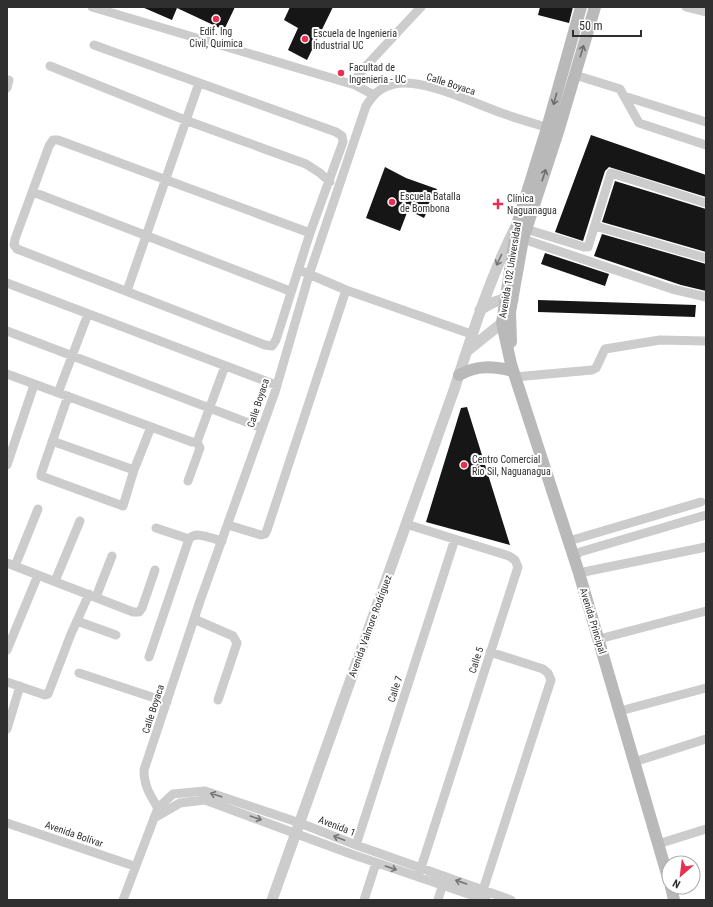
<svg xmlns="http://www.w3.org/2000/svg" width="713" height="907" viewBox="0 0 713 907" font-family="'Roboto Condensed',sans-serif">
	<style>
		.building { fill: #161616 }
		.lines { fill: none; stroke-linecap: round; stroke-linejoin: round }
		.minor { stroke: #ccc; stroke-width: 9 }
		.tertiary { stroke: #ccc; stroke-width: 11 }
		.secondary { stroke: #b9b9b9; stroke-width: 12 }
		.oneway { stroke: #6d6d6d }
		.oneway2 { stroke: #767676 }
		.poi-dot { fill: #e82f51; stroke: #fff; stroke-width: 1.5 }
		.labels { text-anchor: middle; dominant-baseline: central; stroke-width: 4; stroke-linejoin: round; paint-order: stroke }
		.poi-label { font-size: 10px; fill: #2f2f2f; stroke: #fff; text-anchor: start }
		.street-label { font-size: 10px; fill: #2f2f2f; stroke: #fff }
	</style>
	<rect width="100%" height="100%" fill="#fff"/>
	<path class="building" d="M142 7H235L224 30 177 8 172 20Z
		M290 7H333L307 60 288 50 298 28 284 20Z
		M540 7H573L569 23 538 15Z
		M591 135 706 175V197L609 167 605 171 583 241 555 232Z
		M385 167 406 178 437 189 424 218 408 210 400 231 366 218Z
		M615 181 706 209V252L602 222Z
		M602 234 706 264V291L681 285 594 256Z
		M545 253 609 274 605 286 541 264Z
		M538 300 696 305 695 317 538 312Z
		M467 407 510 545 426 522 461 408Z"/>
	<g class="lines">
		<path class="minor" d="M92 7 355 85
			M686 7 706 12
			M94 45 336 132 342 136 343 142 310 233 276 340 272 346 265 345 17 249 14 245 15 239 49 146 53 140H58L310 233
			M50 66 185 120 306 164 320 173 330 182
			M575 75 620 89 639 123 706 145
			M7 88 9 80
			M374 95 355 85 354 81 366 66 421 7
			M624 96 706 122
			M33 192 290 291
			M595 226 706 258
			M526 229 584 247H588L611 173 706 203
			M523 239 672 289 706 297
			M304 272 346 290 471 334
			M7 283 276 385
			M127 291 199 83
			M7 331 262 428
			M7 374 192 442H197L225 366
			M515 377 592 370 596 368 605 349 660 340 705 341
			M58 393 88 314
			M52 441 134 470 123 506 41 476V474L68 396
			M7 465 34 385
			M134 470 151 427
			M188 481 200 448 197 442
			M406 524 509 556 515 560 518 567 418 877
			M228 525 261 535 265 534 267 530 346 290
			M156 528 189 539
			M569 541 701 502
			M574 557 580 552 706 515
			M7 563 133 612H139L142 608 155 570
			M15 566 38 509
			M579 573 706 547
			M55 581 80 521
			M96 597 112 556
			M194 619 233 636 237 643 218 700
			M77 621 116 635
			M599 639 706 611
			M7 650 38 575
			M149 657 189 539C196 530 212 539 222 541
			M79 673 167 702
			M7 682 45 695 48 694 71 634 89 594
			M620 711 706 688
			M7 729 20 686
			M634 762 706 739
			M158 808 173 794 205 791 300 823 356 845 511 900
			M154 818 180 803 205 800 351 854 486 900
			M7 823 134 866
			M658 844 706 829
			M356 845 455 539
			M483 890 551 680 548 673 543 669 490 652
			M123 900 158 808C150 795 144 786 144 770L200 601 275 392 309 275 366 106C373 95 380 87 394 84 422 78 469 101 496 111 515 118 533 123 552 129
			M364 900 376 863
			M438 900 444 880"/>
		<path class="tertiary" d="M480 310C491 303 499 298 513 300
			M467 351 502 323 507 316
			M272 900 454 390C472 335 489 280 515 228"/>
		<path class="secondary" d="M581 7 547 128 517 225 502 323 511 364 579 573 669 881
			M511 342 510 312 523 239 558 132 595 7
			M459 375C477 365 493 366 513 371
			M671 887 674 900"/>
	</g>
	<defs><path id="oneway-shaft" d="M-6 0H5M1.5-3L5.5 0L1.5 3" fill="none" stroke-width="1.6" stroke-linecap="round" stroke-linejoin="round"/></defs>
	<g class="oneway">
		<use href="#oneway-shaft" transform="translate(582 51) rotate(-73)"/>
		<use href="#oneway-shaft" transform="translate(555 99) rotate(106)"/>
		<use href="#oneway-shaft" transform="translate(544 175) rotate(-72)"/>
	</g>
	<g class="oneway2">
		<use href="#oneway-shaft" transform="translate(499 260) rotate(115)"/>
		<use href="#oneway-shaft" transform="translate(216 795) rotate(-162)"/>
		<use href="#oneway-shaft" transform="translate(256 818) rotate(19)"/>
		<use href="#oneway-shaft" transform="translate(339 838) rotate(-159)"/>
		<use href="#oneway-shaft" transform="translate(391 868) rotate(19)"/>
		<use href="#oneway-shaft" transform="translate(461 882) rotate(-161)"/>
	</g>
	<g class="poi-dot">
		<circle cx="216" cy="19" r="4"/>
		<circle cx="305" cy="39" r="4"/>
		<circle cx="341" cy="73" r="4"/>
		<circle cx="392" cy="202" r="4"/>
		<path d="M496 198h4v4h4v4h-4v4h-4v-4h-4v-4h4z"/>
		<circle cx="464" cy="465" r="4"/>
	</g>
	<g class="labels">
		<g class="poi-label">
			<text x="216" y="31" text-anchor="middle">Edif. Ing<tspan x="216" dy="12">Civil, Quimica</tspan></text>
			<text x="313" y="33">Escuela de Ingenieria<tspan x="313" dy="12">Industrial UC</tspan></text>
			<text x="349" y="67">Facultad de<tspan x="349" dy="12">Ingenieria - UC</tspan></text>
			<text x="400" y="196">Escuela Batalla<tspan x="400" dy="12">de Bombona</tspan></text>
			<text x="507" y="198">Clínica<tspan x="507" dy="12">Naguanagua</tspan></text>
			<text x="472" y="459">Centro Comercial<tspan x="472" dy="12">Rio Sil, Naguanagua</tspan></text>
		</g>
		<g class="street-label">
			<text transform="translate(451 84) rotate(18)">Calle Boyaca</text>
			<text transform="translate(510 270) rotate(-81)">Avenida 102 Universidad</text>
			<text transform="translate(258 403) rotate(-72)">Calle Boyaca</text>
			<text transform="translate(593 621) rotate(73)">Avenida Principal</text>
			<text transform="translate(370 626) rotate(-70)">Avenida Valmore Rodríguez</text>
			<text transform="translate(476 660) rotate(-72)">Calle 5</text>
			<text transform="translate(395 689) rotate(-72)">Calle 7</text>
			<text transform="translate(153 709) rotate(-72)">Calle Boyaca</text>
			<text transform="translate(337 826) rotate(21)">Avenida 1</text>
			<text transform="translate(74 834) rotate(19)">Avenida Bolívar</text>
		</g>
	</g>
	<rect width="713" height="907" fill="none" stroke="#2f2f2f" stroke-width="16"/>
	<g transform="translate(681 875) rotate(208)"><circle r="19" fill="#ffffff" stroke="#acacac"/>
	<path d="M0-3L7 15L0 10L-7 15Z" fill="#e82f51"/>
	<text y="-6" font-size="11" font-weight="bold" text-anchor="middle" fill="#2f2f2f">N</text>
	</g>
	<path d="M573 30v6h68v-6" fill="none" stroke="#2f2f2f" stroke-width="2"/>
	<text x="579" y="30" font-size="12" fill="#2f2f2f" stroke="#ffffff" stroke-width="3" paint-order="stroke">50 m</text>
</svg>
